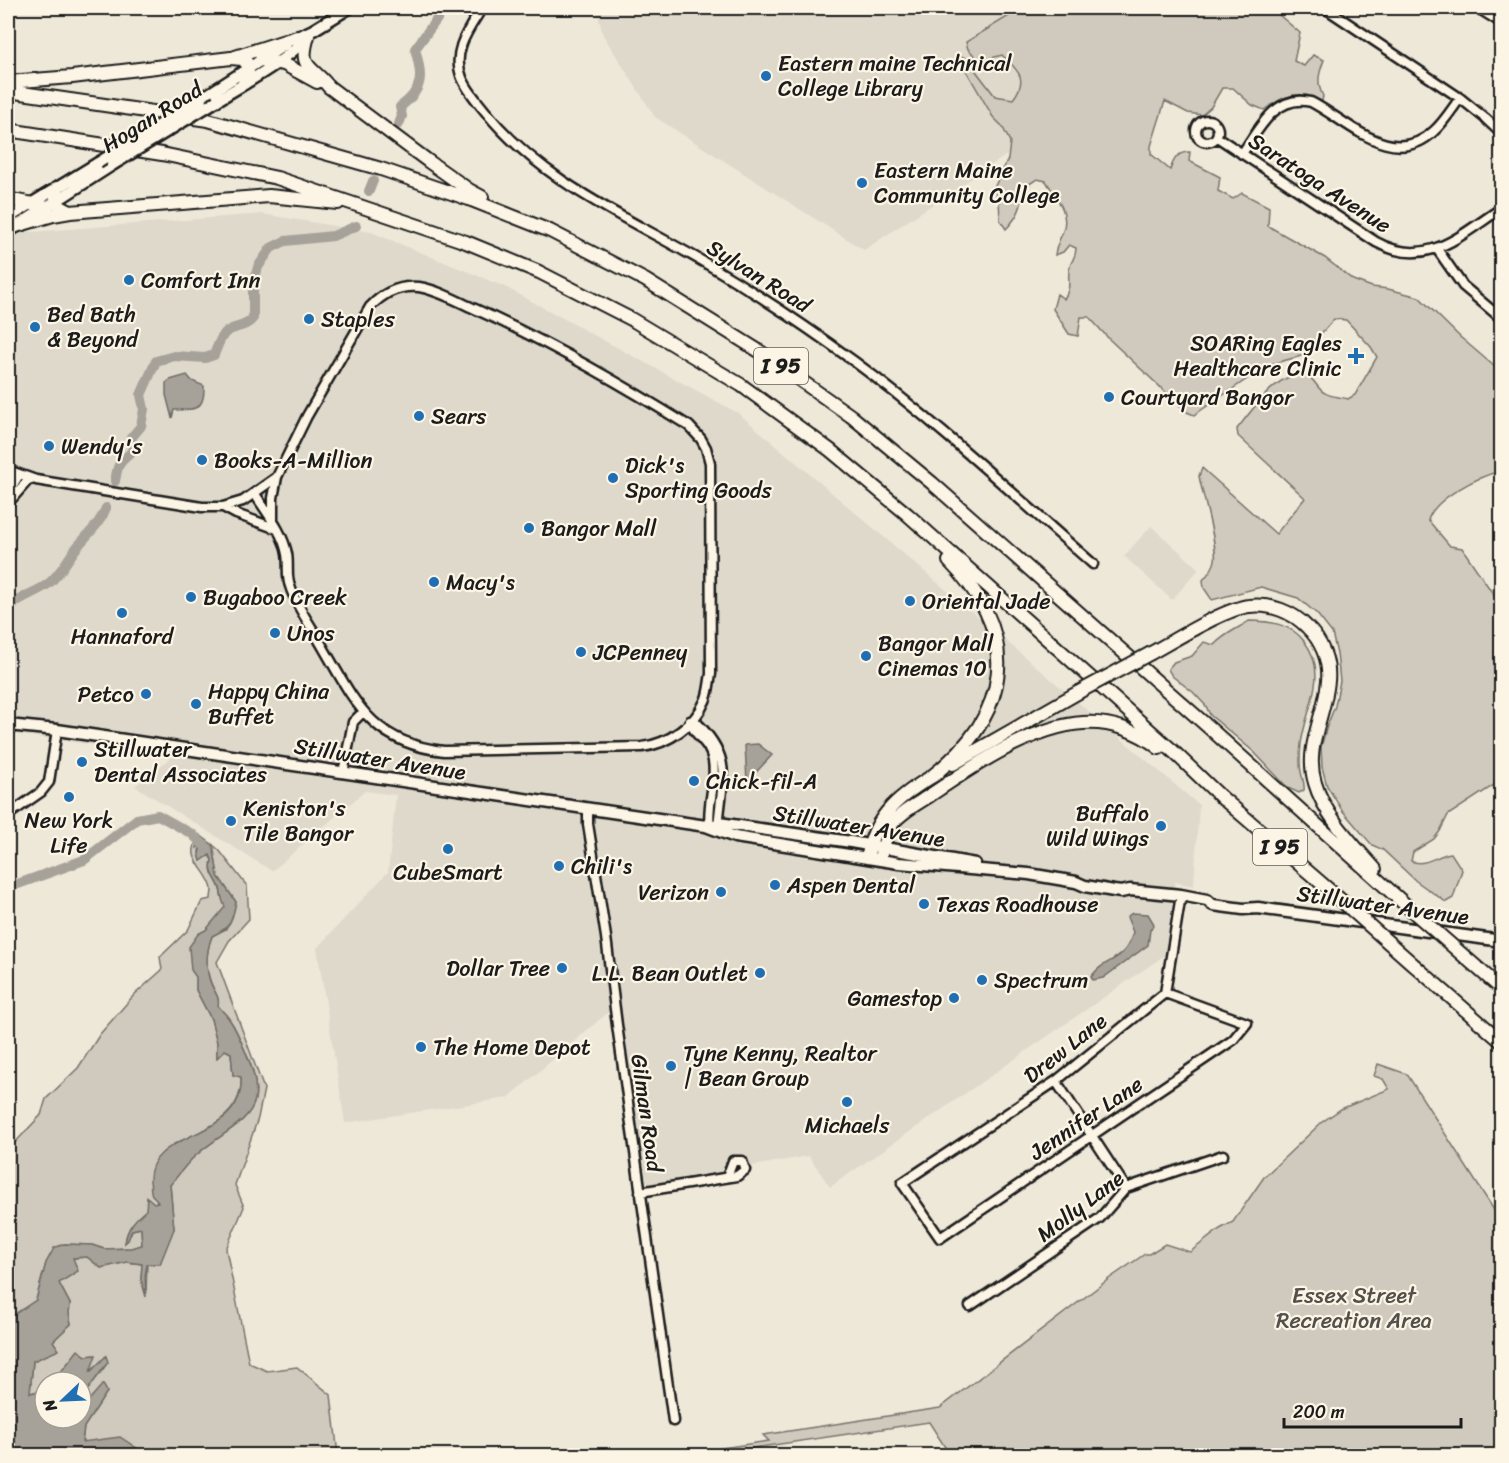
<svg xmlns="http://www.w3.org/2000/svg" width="1509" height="1463" viewBox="0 0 1509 1463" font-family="Sriracha,sans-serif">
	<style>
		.built { fill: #ded9cb }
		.green { fill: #cfcabd; stroke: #76736c; stroke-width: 1.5 }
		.water { fill: #a7a299; stroke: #6f6c67; stroke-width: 1.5 }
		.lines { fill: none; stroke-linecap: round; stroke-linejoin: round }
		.river { stroke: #a7a299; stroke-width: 10 }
		.minor-casing { stroke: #1c1c1c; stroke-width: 13 }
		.major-casing { stroke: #1c1c1c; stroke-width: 15 }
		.highway-casing { stroke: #1c1c1c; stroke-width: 16 }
		.minor { stroke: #fcf5e5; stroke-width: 8 }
		.major { stroke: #fcf5e5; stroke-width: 10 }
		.highway { stroke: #fcf5e5; stroke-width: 12 }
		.major-bridge-casing { stroke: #1c1c1c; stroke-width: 15; stroke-linecap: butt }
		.highway-bridge-casing { stroke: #1c1c1c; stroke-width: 16; stroke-linecap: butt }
		.major-bridge { stroke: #fcf5e5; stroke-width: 10 }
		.highway-bridge { stroke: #fcf5e5; stroke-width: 12 }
		.poi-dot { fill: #1f6fb2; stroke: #fcf5e5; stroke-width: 2 }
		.labels { text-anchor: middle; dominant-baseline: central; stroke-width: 4.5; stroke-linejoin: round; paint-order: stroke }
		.shield { fill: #fcf5e5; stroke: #5f5d58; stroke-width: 1.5 }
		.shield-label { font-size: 21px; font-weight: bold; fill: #1c1c1c }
		.poi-label { font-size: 22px; fill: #1c1c1c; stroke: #fcf5e5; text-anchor: start }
		.street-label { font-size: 22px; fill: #1c1c1c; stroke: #fcf5e5 }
		.park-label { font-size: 22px; fill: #52504c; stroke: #fcf5e5 }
	</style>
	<rect width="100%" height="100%" fill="#eee8d9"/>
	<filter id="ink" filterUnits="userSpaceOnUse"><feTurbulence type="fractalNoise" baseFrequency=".0167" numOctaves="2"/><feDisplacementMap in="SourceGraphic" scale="12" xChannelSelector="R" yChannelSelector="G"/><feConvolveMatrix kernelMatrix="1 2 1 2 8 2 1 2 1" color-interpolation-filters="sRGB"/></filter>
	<g filter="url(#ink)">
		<path class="built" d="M596 8H1019L975 37 1105 90 864 250 655 117 603 35Z
			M262 214 371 232 505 287 738 413 1199 805 1194 886 1175 882 1165 955 830 1187 809 1156 645 1185 619 1003 508 1098 345 1123 317 948 388 872 396 795 365 791 272 871 135 786 173 756 8 733V223L31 232Z
			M1151 526 1199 569 1172 600 1124 556Z"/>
		<path class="green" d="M1022 8H1271L1300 33 1294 61 1304 66 1313 55 1324 60C1319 73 1316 83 1323 96L1322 101C1295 92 1287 93 1264 110L1252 105 1233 88H1222L1211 107 1202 115 1188 113 1165 101 1151 146V154L1170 170C1174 158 1178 152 1190 152L1189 161 1220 177 1218 191 1233 199 1242 193 1269 207 1268 226 1325 258 1353 280 1372 287 1388 289 1419 297 1460 337 1501 372V471C1479 476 1435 498 1428 520L1450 546 1462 548 1502 607 1501 783 1500 781 1448 815 1440 831 1434 839 1413 852 1411 861C1425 867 1437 855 1451 853L1462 870 1453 898 1446 902 1416 881 1383 850 1372 845 1342 810 1327 786 1322 767 1321 747 1327 726 1335 706 1340 681 1337 654 1332 633 1317 614 1298 598 1261 587 1212 600 1204 588 1203 580C1208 574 1214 568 1215 560 1218 546 1202 493 1199 476L1202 468 1276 534 1305 498 1238 436 1237 429C1251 412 1282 364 1309 377 1315 380 1318 390 1325 393 1331 397 1341 397 1348 399L1355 395 1377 357 1371 347 1346 320 1334 319 1301 356 1268 365 1194 415 1187 412 1110 340 1089 317H1081L1078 336 1069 334 1053 309 1057 294 1064 299C1073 285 1066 279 1070 266 1073 258 1076 257 1076 248L1069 245 1063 252 1055 255C1056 245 1060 240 1063 231 1070 212 1055 196 1046 181L1037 179 1023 188C1023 205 1018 217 1006 229L1000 220 999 199 993 190 1008 159 1010 142 1002 126 993 117 963 65 960 56 966 58 995 96 1013 99C1029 79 1018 70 1002 55L980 61 968 49 966 42Z
			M1249 621C1270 621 1291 624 1304 641 1330 674 1306 707 1301 744 1300 753 1299 763 1301 772 1302 778 1305 783 1304 790L1299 793 1288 788 1254 752 1210 715 1206 706 1193 692 1172 676 1168 669 1174 662 1192 656 1204 642 1214 645C1224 634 1237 629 1249 621Z
			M197 840 201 845 199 851 201 860 209 855 212 860C209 876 216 876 220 889 222 897 221 898 226 907L206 930 198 934 196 990 211 1019 217 1042V1057L225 1050 231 1053 233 1075 241 1077C244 1116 204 1131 174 1144 171 1154 161 1198 156 1202 143 1217 129 1219 125 1242L128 1240 132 1230 141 1228 142 1245 131 1248 104 1249 92 1245 64 1244 55 1248 46 1263 36 1300 8 1320V1150L41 1115 46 1099 78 1068 100 1034 134 995 162 970 160 957 188 930 202 901 211 899C211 896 212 893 212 889 209 871 185 860 197 840Z
			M213 845 219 850 247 886 249 919 229 941 217 962 264 1089 258 1118 235 1185 244 1207 226 1249 249 1363 267 1371 297 1367 331 1395 338 1455 141 1456V1451L82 1443 84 1427 107 1392 103 1385 81 1409V1399L108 1362 89 1374 95 1355 86 1356 78 1351 53 1382H45V1390L30 1393 33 1361 58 1350 53 1341 71 1324 69 1313 70 1304 59 1283 73 1258 87 1257 101 1268 127 1262 142 1264 141 1279 146 1294 147 1264 174 1229 170 1185C178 1176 185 1165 194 1157 235 1120 275 1119 246 1053 237 1033 234 1022 218 1006 220 997 214 991 211 983 205 968 206 952 212 936L226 929 236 902 218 876Z
			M1378 1064 1407 1074 1501 1221V1455H950L929 1422 706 1455H675L769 1441 763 1435 940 1408 1110 1278 1145 1254H1149L1165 1244 1190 1252 1220 1229 1233 1222 1264 1177 1322 1122 1341 1109 1389 1089 1383 1079 1374 1076Z"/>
		<path class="water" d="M187 375 192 381 204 386C205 410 195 410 174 410L172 418 166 395V383L170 380Z
			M758 744 772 755 747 782 745 745Z
			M200 835 213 845 218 876 236 902C232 922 231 927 212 936 206 952 205 968 211 984 214 991 220 997 218 1006 234 1022 237 1033 246 1053 275 1119 235 1120 194 1157 185 1165 178 1176 170 1185L174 1229 160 1264H147L145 1276 146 1297 141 1279 142 1264 127 1262 101 1268 87 1257 73 1258 78 1271 59 1283 70 1304 69 1313 71 1324 53 1341 59 1350 33 1361 30 1393 45 1390V1418H67L69 1422 73 1418H81V1409L103 1384 107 1392 84 1427 82 1442 120 1437 141 1451V1455H8L9 1318 36 1300 46 1263 54 1248 64 1244 92 1245 104 1249 131 1248 142 1245 141 1228 132 1230 128 1240 125 1243C127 1228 135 1219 146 1210L147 1197 154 1203 158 1202C157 1199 154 1197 152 1195 150 1191 151 1185 150 1181 147 1128 246 1142 241 1077L233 1075 231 1053 225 1050 217 1058V1042L211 1019 196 990V977L191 970 189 947 198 934 206 930 225 907C221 899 222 897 220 888 216 876 209 876 212 860L210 855 201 861 199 854 201 845 197 848Z
			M1132 913 1148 914 1154 924 1150 930 1148 945 1103 978 1093 980 1091 977C1105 956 1124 965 1133 932L1127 917Z
			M78 1350 86 1356 96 1355 90 1372 106 1356 108 1362 81 1399V1382H53Z"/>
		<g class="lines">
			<path class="river" d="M399 124 402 116 400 107C424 89 423 76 415 49L445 8
				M369 191 373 181
				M115 481C116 476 117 469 119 465 126 453 137 456 131 438L141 426 144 409 141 395 156 361 174 356 205 358 214 355C217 348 220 337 226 332 235 326 247 327 253 318V285L258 267 271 248 285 241 333 236 356 226
				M8 608C22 595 34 594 48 584 60 575 68 558 78 546 88 534 100 524 106 508
				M8 885 18 884 84 860 137 819 158 815 192 834 207 848"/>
			<defs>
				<path id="minor" d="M482 8C469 29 451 51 462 78 467 90 477 101 485 111 544 184 629 218 707 264 758 294 807 327 855 362 939 424 1015 496 1093 564
					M1325 8 1460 98 1486 119 1502 134
					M1478 8 1502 23
					M1196 131a11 11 0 1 1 22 0a11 11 0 1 1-22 0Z
					M1217 137 1376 242C1427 270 1460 235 1502 208
					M1242 154C1258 130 1276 93 1311 102 1348 121 1393 170 1434 131 1444 122 1452 109 1460 98
					M1437 249 1463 286 1502 319
					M8 470 36 480 202 507H223L243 501 277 477 307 416 370 307C383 293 400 285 419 287 438 290 457 301 475 309 549 342 620 383 689 426L701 439 706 448 710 463 711 674C709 683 709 693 705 701 695 725 668 744 642 747L444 751C370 743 354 700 320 642 310 624 296 606 290 586 286 576 289 565 287 554 283 532 267 513 255 494
					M8 493 19 475
					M8 503 30 478
					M223 507 236 514 277 529
					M273 521V498L277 477
					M690 721 696 722C735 760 721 780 718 829
					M690 721C693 736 710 741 713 761 717 783 706 805 710 827
					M343 773 353 722 363 712
					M588 809V824L606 937 617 1025 673 1421
					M8 815 41 792 49 782 57 730
					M1165 993 1247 1023 1233 1040 940 1238 902 1183 1056 1081 1165 993 1181 895
					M1056 1081 1126 1188
					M640 1192 724 1178 737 1176 745 1170 742 1161H733L727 1177
					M970 1306 1100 1218 1126 1188 1223 1155"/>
				<path id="major" d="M300 36 313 30 349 8
					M201 99 286 44
					M216 101C243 84 289 60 308 36
					M8 218 98 163
					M8 232 112 165
					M8 725 57 730 706 826 735 837 899 863 1029 874 1076 882 1085 886 1114 891 1121 892 1130 890 1181 895 1207 900 1213 905 1243 909 1258 908 1502 941
					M710 827 719 823 851 842 975 864"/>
				<path id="highway" d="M308 36C298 70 311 64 329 87L428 161 469 190 482 197
					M235 57 297 37
					M261 60 284 64 317 82
					M8 82 72 77 231 58 242 59 247 63 248 73 244 83
					M8 91 208 120 381 169 469 199 550 231 645 280 759 351 851 416 932 483 1214 732 1409 908
					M8 130 162 154 277 178 466 242 539 272 631 319 741 385 830 450 907 514 1174 752 1224 800
					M57 188 56 197 59 206 70 212
					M8 199 47 207
					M16 226 53 215 70 212 269 196 338 203
					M1151 653C1175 640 1224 609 1249 606 1270 603 1293 612 1307 627 1321 640 1330 661 1328 681 1325 716 1304 747 1315 783 1324 815 1353 844 1375 869
					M953 764 1079 692
					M931 777C1012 714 1022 635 949 561
					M1220 796 1335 895
					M868 856C873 815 903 793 938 773
					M880 858C883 847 886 834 892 824 902 811 919 803 932 794 973 766 1033 726 1083 723 1111 721 1138 731 1159 748
					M1415 966 1502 1042"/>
			</defs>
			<use href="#minor" class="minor-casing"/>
			<use href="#major" class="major-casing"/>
			<use href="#highway" class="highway-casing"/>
			<use href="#minor" class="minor"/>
			<use href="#major" class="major"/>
			<use href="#highway" class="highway"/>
			<defs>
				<path id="major-bridge" d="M98 163 201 99
					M112 165 216 101"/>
				<path id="highway-bridge" d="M1079 692 1151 653
					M1335 895 1415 966
					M1409 908 1497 985"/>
			</defs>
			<use href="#major-bridge" class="major-bridge-casing"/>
			<use href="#highway-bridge" class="highway-bridge-casing"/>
			<use href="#major-bridge" class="major-bridge"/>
			<use href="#highway-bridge" class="highway-bridge"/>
		</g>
	</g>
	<g class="poi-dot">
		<circle cx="766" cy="76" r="6"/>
		<circle cx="862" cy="183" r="6"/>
		<circle cx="129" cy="280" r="6"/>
		<circle cx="309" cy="319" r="6"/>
		<circle cx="35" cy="327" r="6"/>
		<path d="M1353 347h6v6h6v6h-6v6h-6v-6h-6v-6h6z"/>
		<circle cx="1109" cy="397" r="6"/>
		<circle cx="419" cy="416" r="6"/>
		<circle cx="49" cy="446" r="6"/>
		<circle cx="202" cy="460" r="6"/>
		<circle cx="613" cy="478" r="6"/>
		<circle cx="529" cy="528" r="6"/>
		<circle cx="434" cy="582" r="6"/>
		<circle cx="191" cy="597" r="6"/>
		<circle cx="910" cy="601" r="6"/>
		<circle cx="122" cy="613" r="6"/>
		<circle cx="275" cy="633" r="6"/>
		<circle cx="581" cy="652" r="6"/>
		<circle cx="866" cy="656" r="6"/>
		<circle cx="146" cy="694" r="6"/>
		<circle cx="196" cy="704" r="6"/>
		<circle cx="82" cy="762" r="6"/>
		<circle cx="694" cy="781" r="6"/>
		<circle cx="69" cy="797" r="6"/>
		<circle cx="231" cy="821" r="6"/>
		<circle cx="1161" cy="826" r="6"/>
		<circle cx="448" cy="849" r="6"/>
		<circle cx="559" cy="866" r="6"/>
		<circle cx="775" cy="885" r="6"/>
		<circle cx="721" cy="892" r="6"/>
		<circle cx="924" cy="904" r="6"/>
		<circle cx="562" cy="968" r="6"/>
		<circle cx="760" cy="973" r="6"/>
		<circle cx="982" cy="980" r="6"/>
		<circle cx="954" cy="998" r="6"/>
		<circle cx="421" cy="1047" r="6"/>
		<circle cx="671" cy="1066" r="6"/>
		<circle cx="847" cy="1102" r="6"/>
	</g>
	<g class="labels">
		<g class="shield">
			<rect x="754" y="348" width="54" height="36" rx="4.5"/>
			<rect x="1253" y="829" width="54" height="36" rx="4.5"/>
		</g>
		<g class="shield-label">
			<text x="781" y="366">I 95</text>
			<text x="1280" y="847">I 95</text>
		</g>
		<g class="poi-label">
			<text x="778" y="63">Eastern maine Technical<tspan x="778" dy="25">College Library</tspan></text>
			<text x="874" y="170">Eastern Maine<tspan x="874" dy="25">Community College</tspan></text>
			<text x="141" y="280">Comfort Inn</text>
			<text x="47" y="314">Bed Bath<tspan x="47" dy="25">&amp; Beyond</tspan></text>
			<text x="321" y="319">Staples</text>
			<text x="1342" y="343" text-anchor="end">SOARing Eagles<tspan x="1342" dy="25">Healthcare Clinic</tspan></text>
			<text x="1121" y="397">Courtyard Bangor</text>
			<text x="431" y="416">Sears</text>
			<text x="61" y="446">Wendy's</text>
			<text x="214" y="460">Books-A-Million</text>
			<text x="625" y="465">Dick's<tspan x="625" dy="25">Sporting Goods</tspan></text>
			<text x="541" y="528">Bangor Mall</text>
			<text x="446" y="582">Macy's</text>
			<text x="203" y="597">Bugaboo Creek</text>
			<text x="922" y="601">Oriental Jade</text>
			<text x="287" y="633">Unos</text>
			<text x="122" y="636" text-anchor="middle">Hannaford</text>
			<text x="878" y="643">Bangor Mall<tspan x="878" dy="25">Cinemas 10</tspan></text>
			<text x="593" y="652">JCPenney</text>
			<text x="208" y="691">Happy China<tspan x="208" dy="25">Buffet</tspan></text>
			<text x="134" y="694" text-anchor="end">Petco</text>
			<text x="94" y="749">Stillwater<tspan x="94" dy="25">Dental Associates</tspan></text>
			<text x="706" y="781">Chick-fil-A</text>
			<text x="243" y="808">Keniston's<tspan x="243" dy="25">Tile Bangor</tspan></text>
			<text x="1149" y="813" text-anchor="end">Buffalo<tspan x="1149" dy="25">Wild Wings</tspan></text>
			<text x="69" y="820" text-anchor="middle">New York<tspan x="69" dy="25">Life</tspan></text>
			<text x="571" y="866">Chili's</text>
			<text x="448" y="872" text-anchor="middle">CubeSmart</text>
			<text x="787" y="885">Aspen Dental</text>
			<text x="709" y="892" text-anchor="end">Verizon</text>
			<text x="936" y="904">Texas Roadhouse</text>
			<text x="550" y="968" text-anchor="end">Dollar Tree</text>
			<text x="748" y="973" text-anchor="end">L.L. Bean Outlet</text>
			<text x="994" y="980">Spectrum</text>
			<text x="942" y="998" text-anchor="end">Gamestop</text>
			<text x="433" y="1047">The Home Depot</text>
			<text x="683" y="1053">Tyne Kenny, Realtor<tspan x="683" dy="25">| Bean Group</tspan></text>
			<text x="847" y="1125" text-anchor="middle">Michaels</text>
		</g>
		<g class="street-label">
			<text transform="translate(152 117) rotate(-32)">Hogan Road</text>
			<text transform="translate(1320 183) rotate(33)">Saratoga Avenue</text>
			<text transform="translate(759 276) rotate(32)">Sylvan Road</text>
			<text transform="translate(380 759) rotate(9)">Stillwater Avenue</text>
			<text transform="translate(859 826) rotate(9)">Stillwater Avenue</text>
			<text transform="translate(1383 905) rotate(8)">Stillwater Avenue</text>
			<text transform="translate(1065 1048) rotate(-38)">Drew Lane</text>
			<text transform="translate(647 1113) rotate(82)">Gilman Road</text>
			<text transform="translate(1086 1118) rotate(-34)">Jennifer Lane</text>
			<text transform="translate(1080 1206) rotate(-37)">Molly Lane</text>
		</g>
		<g class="park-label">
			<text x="1354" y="1295">Essex Street<tspan x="1354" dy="25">Recreation Area</tspan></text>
		</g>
	</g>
	<rect width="1509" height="1463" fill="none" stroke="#fcf5e5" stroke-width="30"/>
	<rect x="15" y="15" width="1479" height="1433" fill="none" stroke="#1c1c1c" stroke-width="2" filter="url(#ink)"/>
	<g transform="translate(63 1400) rotate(247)"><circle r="28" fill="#fcf5e5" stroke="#a29e95" stroke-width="1.5"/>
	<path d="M0-4.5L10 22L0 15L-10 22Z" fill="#1f6fb2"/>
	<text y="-9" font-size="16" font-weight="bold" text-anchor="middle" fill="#1c1c1c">N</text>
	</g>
	<path d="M1284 1418v9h177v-9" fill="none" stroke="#1c1c1c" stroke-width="3"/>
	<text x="1293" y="1418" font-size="18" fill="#1c1c1c" stroke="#fcf5e5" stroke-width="4.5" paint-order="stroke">200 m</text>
</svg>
